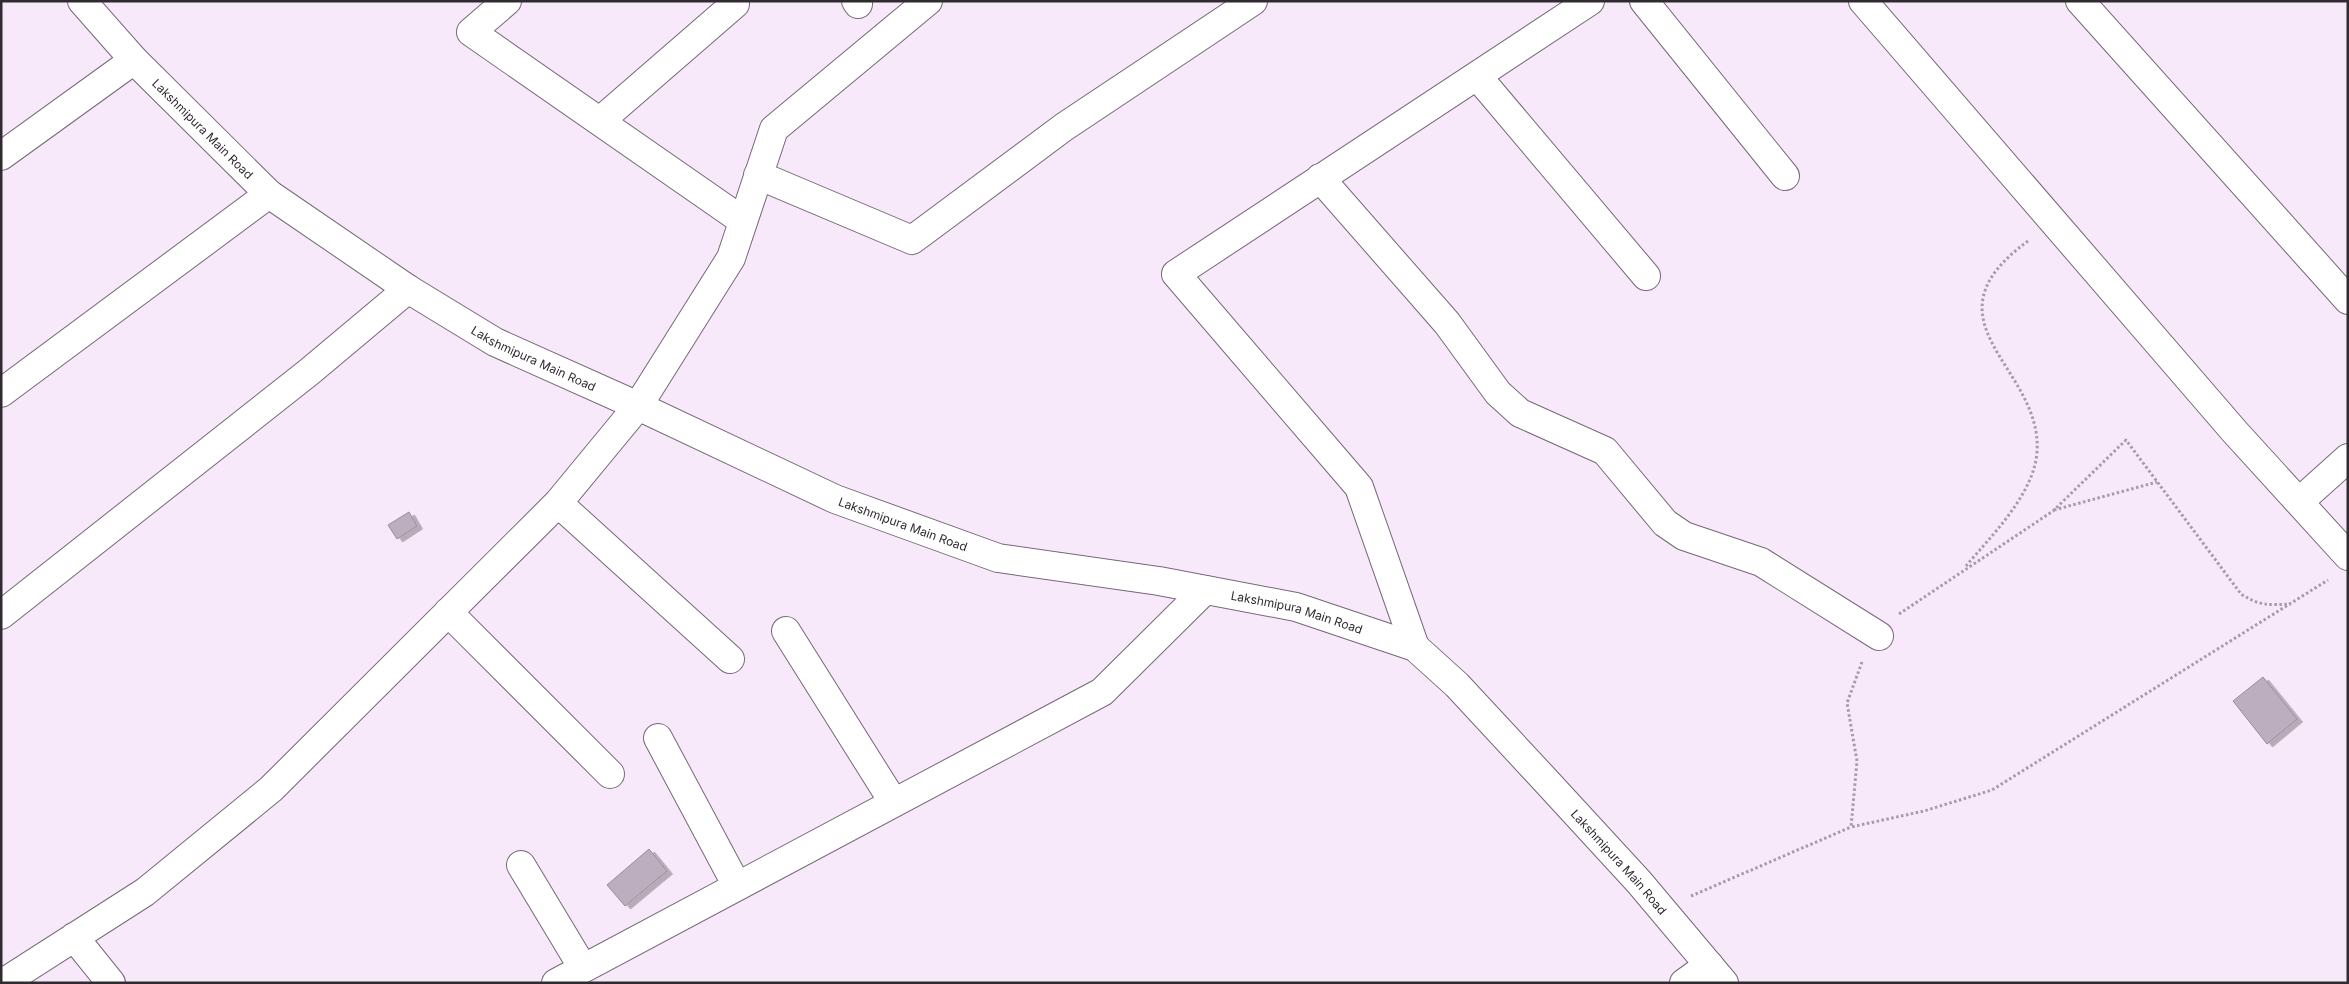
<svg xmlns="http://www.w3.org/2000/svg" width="2349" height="984" viewBox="0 0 2349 984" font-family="Inter,sans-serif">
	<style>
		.building { fill: #bcaebe; stroke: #998c9b; filter: url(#shadow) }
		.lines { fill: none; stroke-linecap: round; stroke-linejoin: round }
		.minor-casing { stroke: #756877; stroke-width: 30 }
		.major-casing { stroke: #756877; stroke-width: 30 }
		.path { stroke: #a79ba8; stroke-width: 3; stroke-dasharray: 2.5 2.5; stroke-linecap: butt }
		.minor { stroke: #fff; stroke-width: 28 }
		.major { stroke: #fff; stroke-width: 28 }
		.labels { text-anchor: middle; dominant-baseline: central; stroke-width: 4; stroke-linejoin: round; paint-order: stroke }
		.street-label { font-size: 12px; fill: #302a31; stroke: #fefbfe }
	</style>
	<defs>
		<filter id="shadow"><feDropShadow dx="5.5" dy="3" stdDeviation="0" flood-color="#0004"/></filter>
	</defs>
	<rect width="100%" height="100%" fill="#f8e9fa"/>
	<path class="building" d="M409 512 417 526 397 539 388 525Z
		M2263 677 2297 719 2267 744 2233 701Z
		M649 849 667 871 625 906 607 885Z"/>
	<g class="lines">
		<defs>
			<path id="minor" d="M507 1 471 32 743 221
				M856 1 858 4
				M1644 1 1785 176
				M1863 1 2235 432 2348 556
				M2080 1 2348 300
				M1478 77 1646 276
				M600 121 735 4
				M1 156 134 60
				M758 175 912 240 1064 127 1253 1
				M1320 178 1447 323 1498 393 1520 413 1605 451 1665 523 1684 536 1761 562 1879 636
				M1 393 269 194
				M2299 502 2348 458
				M558 503 730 659
				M448 612 610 774
				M1 615 309 372 408 289
				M786 631 894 803
				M1415 647 1359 487 1176 274 1590 1
				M658 738 737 886
				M521 865 583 968
				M74 937 111 983
				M3 983 145 892 271 789 558 503 638 406 731 258 774 129 928 1
				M556 983 1102 692 1205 590
				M1684 983 1709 965"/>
			<g id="major">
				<path id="s1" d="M82 1 134 60 269 194 408 289 495 342 638 406 835 499 998 558 1159 581 1296 607 1415 647 1457 685 1547 782 1639 882 1724 983"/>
			</g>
		</defs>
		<use href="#minor" class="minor-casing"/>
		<use href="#major" class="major-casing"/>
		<path class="path" d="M2054 510 2157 482
			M1966 566C1992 535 2034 494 2037 452 2043 367 1917 322 2028 241
			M1899 614 2053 511 2126 440 2241 594C2259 606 2269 605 2291 604
			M1862 662 1847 703 1857 761 1851 827 1924 811 1992 790 2328 580
			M1691 896 1851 827"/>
		<use href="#minor" class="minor"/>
		<use href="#major" class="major"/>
	</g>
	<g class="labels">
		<g class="street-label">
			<text stroke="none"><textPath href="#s1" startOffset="176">Lakshmipura Main Road</textPath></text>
			<text stroke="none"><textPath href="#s1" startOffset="581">Lakshmipura Main Road</textPath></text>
			<text stroke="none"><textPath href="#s1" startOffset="986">Lakshmipura Main Road</textPath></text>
			<text stroke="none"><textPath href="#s1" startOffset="1391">Lakshmipura Main Road</textPath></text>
			<text stroke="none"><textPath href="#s1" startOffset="1811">Lakshmipura Main Road</textPath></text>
		</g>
	</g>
	<rect width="2349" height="984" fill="none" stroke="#302a31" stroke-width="5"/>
</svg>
